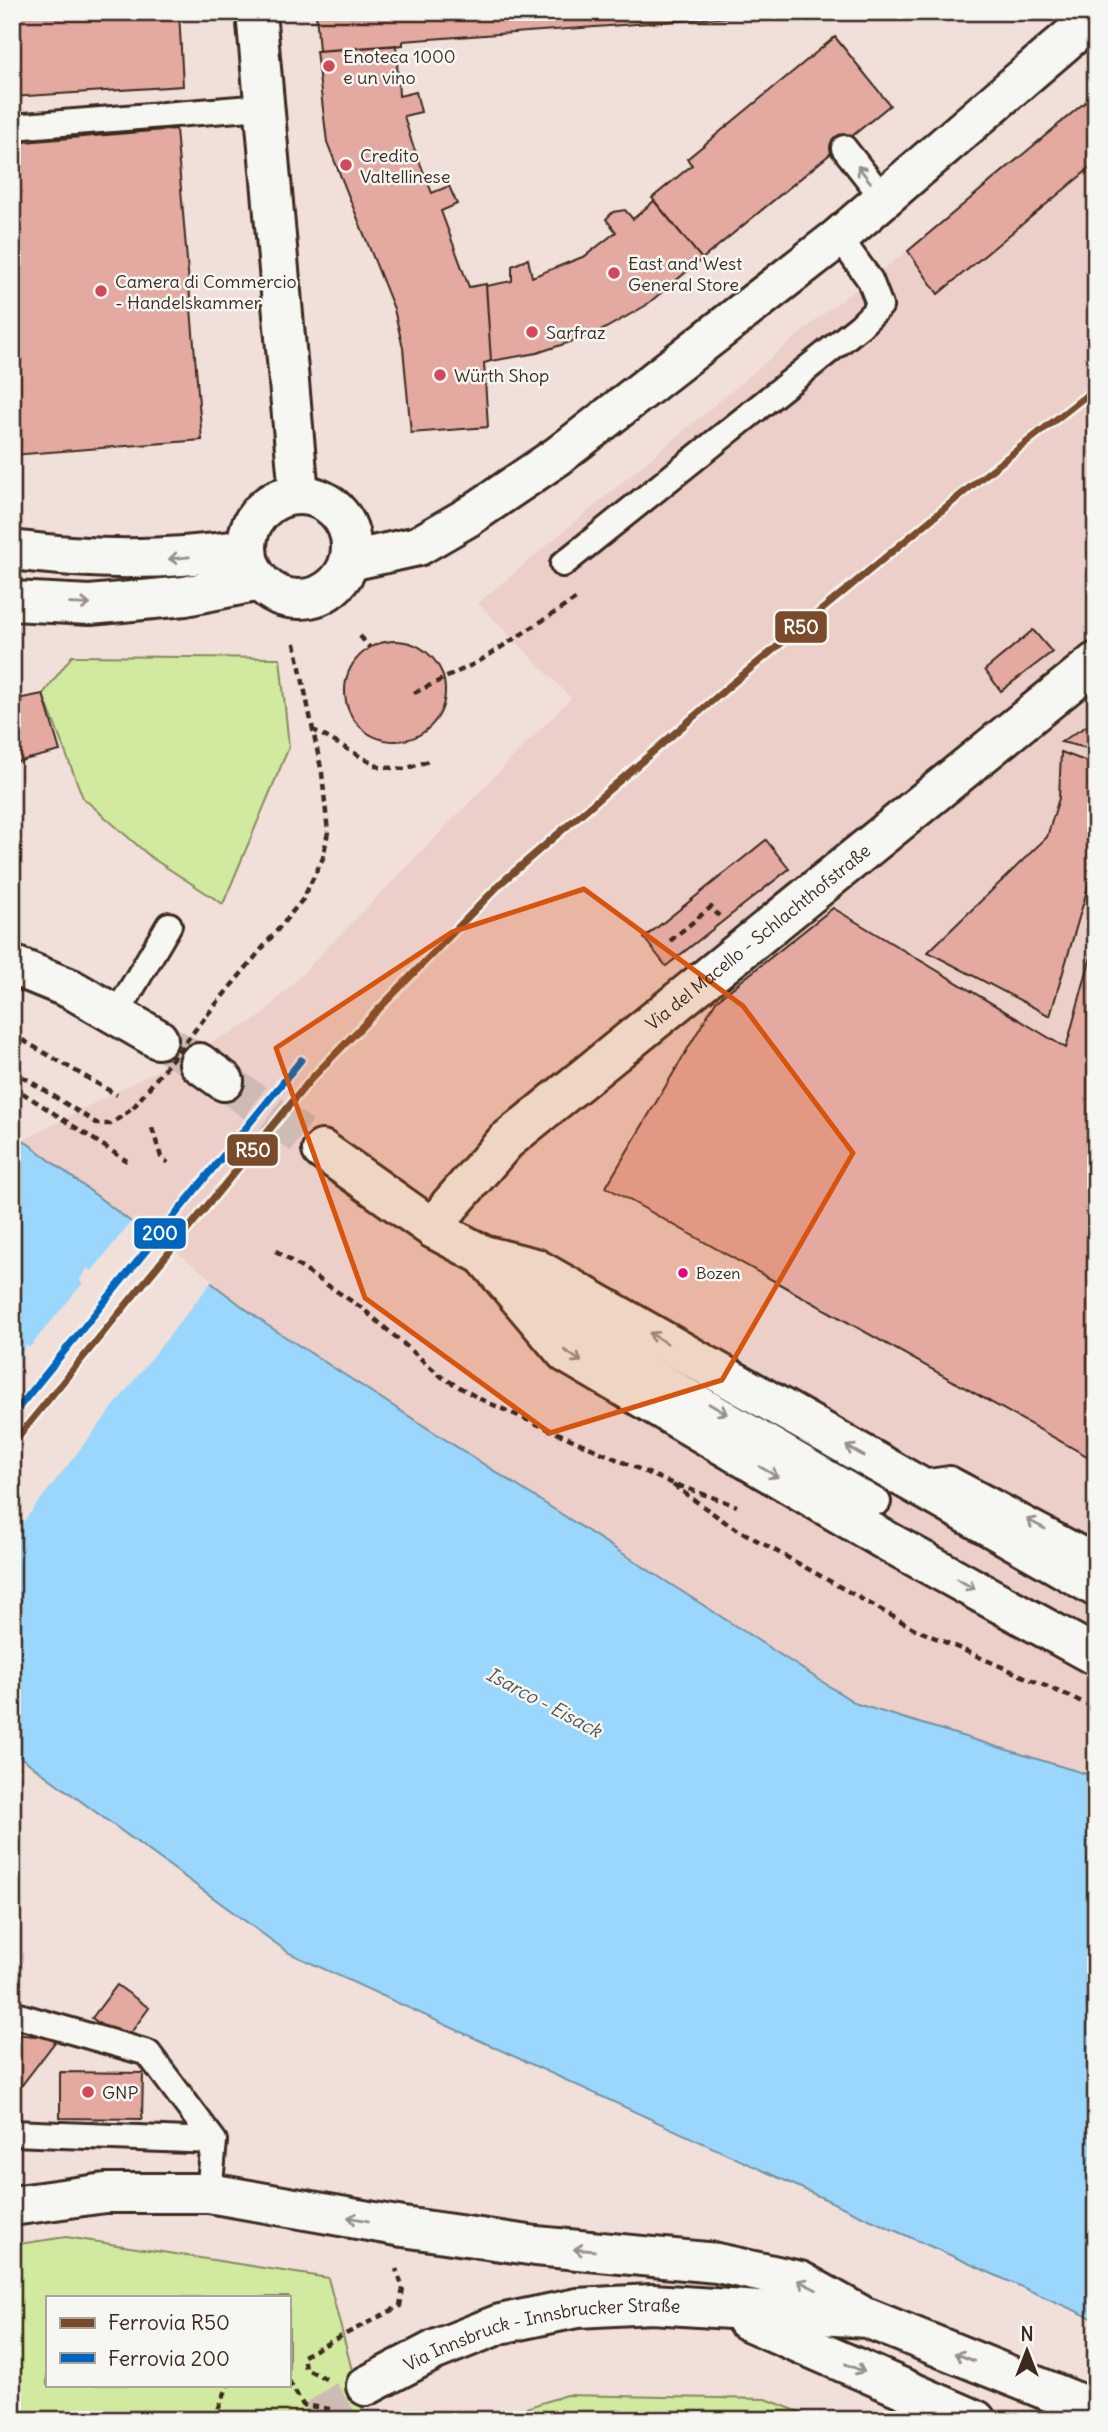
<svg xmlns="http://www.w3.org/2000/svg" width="1108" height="2432" viewBox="0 0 1108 2432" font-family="Delius,sans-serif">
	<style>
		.built { fill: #edcfc9 }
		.green { fill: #d1ea9f; stroke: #868a5e; stroke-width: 2; fill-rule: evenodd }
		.water { fill: #9bd7fc; stroke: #7592a3; stroke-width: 2 }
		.pier { fill: #f1dfda }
		.building { fill: #e4aaa1; stroke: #3b2a1e; stroke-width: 2 }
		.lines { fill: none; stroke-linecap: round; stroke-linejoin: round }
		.secondary-tunnel { stroke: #cdbbb4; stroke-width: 38; stroke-dasharray: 38 19; stroke-linecap: butt }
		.primary-tunnel { stroke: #cdbbb4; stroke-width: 38; stroke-dasharray: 38 19; stroke-linecap: butt }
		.lane-casing { stroke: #3b2a1e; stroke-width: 30 }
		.street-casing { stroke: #3b2a1e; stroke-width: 44 }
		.secondary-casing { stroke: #3b2a1e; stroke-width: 44 }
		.primary-casing { stroke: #3b2a1e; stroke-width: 44 }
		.path { stroke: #3b2a1e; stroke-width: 4.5; stroke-dasharray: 7 5; stroke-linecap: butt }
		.lane { stroke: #f6f6f2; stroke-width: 24 }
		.street { stroke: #f6f6f2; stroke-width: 38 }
		.secondary { stroke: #f6f6f2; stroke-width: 38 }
		.primary { stroke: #f6f6f2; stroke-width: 38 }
		.path-bridge { stroke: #3b2a1e; stroke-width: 4.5; stroke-dasharray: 7 5; stroke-linecap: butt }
		.rail-1-casing { stroke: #f6f6f2; stroke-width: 12 }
		.rail-2-casing { stroke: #f6f6f2; stroke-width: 12 }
		.rail-1 { stroke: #7a4b2a; stroke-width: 7 }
		.rail-2 { stroke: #0065bd; stroke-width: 7 }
		.oneway { stroke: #989088 }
		.marked { fill: #d7540e; fill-opacity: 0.2; stroke: #d7540e; stroke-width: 5; stroke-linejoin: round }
		.poi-dot { fill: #d1495b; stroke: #f6f6f2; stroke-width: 2.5 }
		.bus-dot { fill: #e5007d; stroke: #f6f6f2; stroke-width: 2.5 }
		.labels { text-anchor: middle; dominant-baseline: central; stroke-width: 5; stroke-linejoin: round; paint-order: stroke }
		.bus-label { font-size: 16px; fill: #3b2a1e; stroke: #f6f6f2; text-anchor: start }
		.poi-label { font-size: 18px; fill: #3b2a1e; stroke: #f6f6f2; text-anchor: start }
		.street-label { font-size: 18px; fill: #3b2a1e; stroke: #f6f6f2 }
		.water-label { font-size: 19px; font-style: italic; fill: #535556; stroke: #f6f6f2 }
		.line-badge { stroke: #f6f6f2; stroke-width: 2.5 }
		.badge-label { font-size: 19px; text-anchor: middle; font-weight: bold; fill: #fff }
	</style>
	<rect width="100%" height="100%" fill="#f1dfda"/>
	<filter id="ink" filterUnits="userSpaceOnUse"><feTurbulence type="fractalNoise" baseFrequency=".0143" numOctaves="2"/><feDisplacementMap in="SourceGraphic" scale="14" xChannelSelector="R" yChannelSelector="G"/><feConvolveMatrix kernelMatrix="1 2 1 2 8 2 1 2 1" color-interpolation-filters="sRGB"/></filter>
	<g filter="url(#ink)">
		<path class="built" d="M1096 93V1777L857 1704 267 1325 23 1140 259 1018 571 698 478 603 827 311 908 251Z"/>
		<path class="green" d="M72 656 280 658 289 747 223 904 152 858 83 798 43 694Z
			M66 2237 328 2278 365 2420H12V2245ZM47 2297H289V2385H47Z
			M566 2395 766 2399 820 2420H489Z"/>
		<path class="water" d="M12 1136 23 1140 267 1325 857 1704 1096 1777V2320L851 2211 289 1953 12 1751Z"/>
		<path class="pier" d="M133 1219 213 1280 12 1536V1370L26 1345 29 1348 83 1283 79 1280 88 1268 92 1271Z"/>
		<path class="building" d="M12 12H179L183 86 12 97Z
			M316 12H785V13L403 41V45L319 51Z
			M835 37 890 105 702 259 652 198 692 165 687 159Z
			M396 45 399 96 416 92 421 112 404 116 412 143 432 193 449 186 457 204 441 211 469 287 486 284 491 361 484 363 488 427 411 433 403 348 394 309 327 142 316 51Z
			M1096 93V163L938 294 908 251Z
			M176 129 202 440 12 455V143Z
			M654 201 702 259 645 306 597 333 537 353 491 361 486 286 512 281V266L528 259 532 277 585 256 616 232 606 219 613 212 625 210 633 219Z
			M1033 630 1052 652 1001 691 985 670Z
			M345 691a50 50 0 1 1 100 0a50 50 0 1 1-100 0Z
			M43 694 60 751 12 763V700Z
			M1096 720V750L1061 742Z
			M1061 752 1096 765V860L1050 1016 928 952 1047 837 1059 798Z
			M766 840 789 869 666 966 644 938Z
			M833 908 1066 1048 1096 938V1461L606 1187 716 1001Z
			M117 1985 149 2008 124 2042 92 2018Z
			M12 2034 58 2038 12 2098Z
			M60 2072 143 2073 142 2119 60 2118Z"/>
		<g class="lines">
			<path class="secondary-tunnel" d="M158 1039 199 1063
				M224 1081 322 1150"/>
			<path class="primary-tunnel" d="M315 2420 366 2386"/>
			<defs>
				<path id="lane" d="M12 127 264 107
					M844 148 884 199
					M563 564 860 326 880 306 870 280 839 237
					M116 1015 169 925
					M533 1300 878 1502
					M915 1484 950 1479 1096 1557
					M12 2014 148 2053 214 2141 209 2193
					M12 2133 214 2141"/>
				<g id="street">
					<path d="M256 12 299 494"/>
					<path id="s1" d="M434 1229 450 1205 506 1141 1096 662"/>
					<path d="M12 2206 105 2193H209"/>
				</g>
				<path id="secondary" d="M247 547a52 52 0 1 1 104 0a52 52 0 1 1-104 0Z
					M12 550C97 561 162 561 247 549
					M350 561 418 546 468 517 558 456 839 237 1096 15
					M12 601 90 605 185 596 260 581
					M12 965 71 989 158 1039
					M199 1063 224 1081
					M322 1150 434 1229 483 1255 535 1268 1096 1587
					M483 1255 566 1353 883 1539 1096 1656"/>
				<g id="primary">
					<path d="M209 2193 403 2227 536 2246 717 2263 800 2281 859 2314"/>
					<path d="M746 2320 976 2420"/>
					<path id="s2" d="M366 2386 435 2350 500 2324 577 2308 652 2304 867 2318 1096 2410"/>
				</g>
			</defs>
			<use href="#lane" class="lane-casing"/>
			<use href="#street" class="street-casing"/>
			<use href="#secondary" class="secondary-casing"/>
			<use href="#primary" class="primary-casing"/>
			<path class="path" d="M360 636 370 648
				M414 693 478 662 576 599
				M312 729 379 767 405 769 432 760
				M670 941 711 907 719 916
				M207 1015 303 899 323 858 328 832 322 773 294 639
				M12 1034 117 1095
				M12 1070 98 1124H111L133 1108
				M12 1086 127 1161
				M152 1128 161 1157 168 1163
				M276 1251 362 1308 442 1377 480 1399 666 1481 737 1506
				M673 1485 728 1524 915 1629 1096 1708
				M326 2379 305 2368 303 2356 400 2306 403 2288 396 2269
				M289 2381 303 2405 330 2409
				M214 2420 228 2385"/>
			<use href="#lane" class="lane"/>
			<use href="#street" class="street"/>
			<use href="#secondary" class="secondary"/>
			<use href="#primary" class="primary"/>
			<path class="path-bridge" d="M133 1108 207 1015"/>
			<defs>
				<path id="rail-1" d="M12 1444 311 1079 501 883 727 688 980 479 1096 388"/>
				<path id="rail-2" d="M19 1407 301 1060"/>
			</defs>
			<use href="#rail-1" class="rail-1-casing"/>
			<use href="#rail-2" class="rail-2-casing"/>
			<use href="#rail-1" class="rail-1"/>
			<use href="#rail-2" class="rail-2"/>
		</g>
		<defs><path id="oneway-shaft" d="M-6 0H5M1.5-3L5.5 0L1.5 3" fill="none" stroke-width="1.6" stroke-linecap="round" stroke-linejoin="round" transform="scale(1.75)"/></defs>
		<g class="oneway">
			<use href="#oneway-shaft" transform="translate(864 174) rotate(-128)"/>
			<use href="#oneway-shaft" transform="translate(179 558) rotate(174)"/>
			<use href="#oneway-shaft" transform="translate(80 604) rotate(2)"/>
			<use href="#oneway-shaft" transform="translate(658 1338) rotate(-150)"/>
			<use href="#oneway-shaft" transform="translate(573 1356) rotate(34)"/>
			<use href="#oneway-shaft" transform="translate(718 1409) rotate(30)"/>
			<use href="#oneway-shaft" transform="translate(855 1451) rotate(-150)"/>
			<use href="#oneway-shaft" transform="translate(769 1472) rotate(30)"/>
			<use href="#oneway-shaft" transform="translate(1036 1524) rotate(-152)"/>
			<use href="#oneway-shaft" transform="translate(966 1584) rotate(29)"/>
			<use href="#oneway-shaft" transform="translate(358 2219) rotate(-170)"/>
			<use href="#oneway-shaft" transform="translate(584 2250) rotate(-175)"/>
			<use href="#oneway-shaft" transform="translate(807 2285) rotate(-153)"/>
			<use href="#oneway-shaft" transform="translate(964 2357) rotate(-158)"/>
			<use href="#oneway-shaft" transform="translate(855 2368) rotate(23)"/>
		</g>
	</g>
	<path class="marked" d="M584 889 743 1006 853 1153 722 1380 550 1433 365 1298 276 1048 452 932Z"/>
	<g class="poi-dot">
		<circle cx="329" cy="66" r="7"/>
		<circle cx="346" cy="165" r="7"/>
		<circle cx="614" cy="273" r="7"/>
		<circle cx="101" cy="291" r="7"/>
		<circle cx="532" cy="332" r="7"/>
		<circle cx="440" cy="375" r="7"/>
		<circle cx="88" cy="2092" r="7"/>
	</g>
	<circle class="bus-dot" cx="683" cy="1273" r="6"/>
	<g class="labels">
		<g class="bus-label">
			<text x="696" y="1273">Bozen</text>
		</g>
		<g class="poi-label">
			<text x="343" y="56">Enoteca 1000<tspan x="343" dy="21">e un vino</tspan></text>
			<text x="360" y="155">Credito<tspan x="360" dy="21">Valtellinese</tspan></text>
			<text x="628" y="263">East and West<tspan x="628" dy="21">General Store</tspan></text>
			<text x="115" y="281">Camera di Commercio<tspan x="115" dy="21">- Handelskammer</tspan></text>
			<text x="546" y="332">Sarfraz</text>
			<text x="454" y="375">Würth Shop</text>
			<text x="102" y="2092">GNP</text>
		</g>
		<g class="street-label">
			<text stroke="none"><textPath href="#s1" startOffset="438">Via del Macello - Schlachthofstraße</textPath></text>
			<text stroke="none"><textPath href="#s2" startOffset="187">Via Innsbruck - Innsbrucker Straße</textPath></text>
		</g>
		<g class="water-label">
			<text transform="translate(544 1702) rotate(28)">Isarco - Eisack</text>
		</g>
	</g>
	<g class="line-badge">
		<rect x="774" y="610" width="54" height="34" rx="7" fill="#7a4b2a"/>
		<rect x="226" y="1133" width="53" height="34" rx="7" fill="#7a4b2a"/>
		<rect x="133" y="1217" width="54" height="33" rx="7" fill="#0065bd"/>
	</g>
	<g class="badge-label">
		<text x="801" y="634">R50</text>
		<text x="253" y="1157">R50</text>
		<text x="160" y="1240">200</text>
	</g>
	<rect width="1108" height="2432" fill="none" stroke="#f6f6f2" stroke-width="42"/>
	<rect x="21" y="21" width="1066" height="2390" fill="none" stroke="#3b2a1e" stroke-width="2.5" filter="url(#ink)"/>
	<rect x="46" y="2296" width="245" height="91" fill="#f6f6f2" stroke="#aba49d" stroke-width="2"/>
	<rect x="60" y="2318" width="35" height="10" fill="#7a4b2a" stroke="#aba49d" stroke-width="2"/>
	<text x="108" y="2330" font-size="21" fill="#3b2a1e">Ferrovia R50</text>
	<rect x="60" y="2353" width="35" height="10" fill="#0065bd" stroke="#aba49d" stroke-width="2"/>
	<text x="108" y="2366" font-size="21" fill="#3b2a1e">Ferrovia 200</text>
	<g transform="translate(1027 2351)" stroke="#f6f6f2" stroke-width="5" paint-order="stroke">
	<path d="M0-5L12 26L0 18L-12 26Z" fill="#3b2a1e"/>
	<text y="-10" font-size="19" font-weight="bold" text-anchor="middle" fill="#3b2a1e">N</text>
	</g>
</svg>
